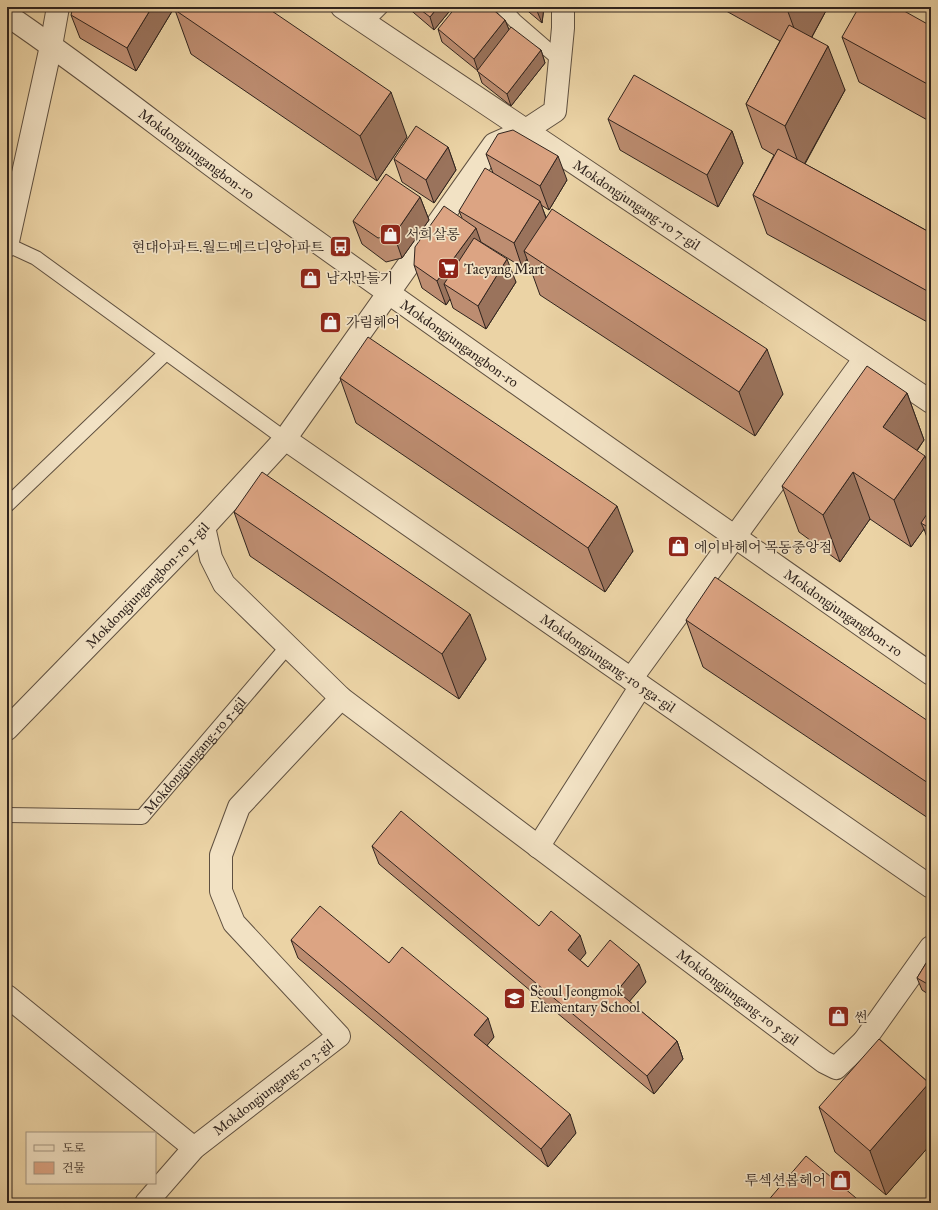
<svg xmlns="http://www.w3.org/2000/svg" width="938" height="1210" viewBox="0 0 938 1210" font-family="'IM FELL Great Primer','Noto Serif KR',serif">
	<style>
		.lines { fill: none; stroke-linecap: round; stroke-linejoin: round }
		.service-casing { stroke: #5f5040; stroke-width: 16 }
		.minor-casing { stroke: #5f5040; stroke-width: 24 }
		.tertiary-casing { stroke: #5f5040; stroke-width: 24 }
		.service { stroke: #f2e2c4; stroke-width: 14 }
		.minor { stroke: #f2e2c4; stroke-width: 22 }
		.tertiary { stroke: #f2e2c4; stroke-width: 22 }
		.wall { fill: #bd8d71; stroke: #30241e }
		.shaded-wall { fill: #9a735c; stroke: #30241e }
		.building { fill: #dca483; stroke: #30241e }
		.labels { text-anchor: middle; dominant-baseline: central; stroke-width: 3.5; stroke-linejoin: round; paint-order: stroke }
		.street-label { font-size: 14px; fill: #30241e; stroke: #f2e2c4 }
		.poi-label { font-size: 14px; fill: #30241e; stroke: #f2e2c4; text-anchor: start }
	</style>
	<rect width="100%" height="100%" fill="#ebd3a5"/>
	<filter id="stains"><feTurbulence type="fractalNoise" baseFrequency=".005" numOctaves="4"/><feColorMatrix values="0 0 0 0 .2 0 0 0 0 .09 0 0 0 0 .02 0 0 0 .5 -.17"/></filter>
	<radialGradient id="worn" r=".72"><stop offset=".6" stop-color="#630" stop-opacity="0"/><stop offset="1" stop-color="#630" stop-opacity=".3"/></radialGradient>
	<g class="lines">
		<defs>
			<g id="service">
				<path d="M502 7 515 21 560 60"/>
				<path d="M365 23 381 7"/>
				<path d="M8 245 36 258 285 439"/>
				<path d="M7 505 166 353"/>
				<path id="s1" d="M7 815 142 817 288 646"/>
			</g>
			<g id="minor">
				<path id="s2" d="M342 7 931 402"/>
				<path d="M7 246 51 46 58 7"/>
				<path id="s3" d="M285 439 931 887"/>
				<path id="s4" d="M204 527 211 558 224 584 341 698 824 1062 836 1068 864 1041 931 1100"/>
				<path d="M631 679 865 358"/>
				<path id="s5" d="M7 729 204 527 285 439 494 144 526 130 555 111 563 28V7"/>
				<path d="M538 847 641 686"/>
				<path d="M7 996 194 1148"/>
				<path d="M864 1041 931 947"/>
				<path id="s6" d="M146 1203 194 1148 339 1036 234 923 221 891V855L239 807 341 698"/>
			</g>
			<g id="tertiary">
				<path id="s7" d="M7 15C94 74 175 140 260 201 482 361 707 517 931 674"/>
			</g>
		</defs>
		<use href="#service" class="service-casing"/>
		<use href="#minor" class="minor-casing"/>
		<use href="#tertiary" class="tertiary-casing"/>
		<use href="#service" class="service"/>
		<use href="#minor" class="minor"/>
		<use href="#tertiary" class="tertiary"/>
	</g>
	<path class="wall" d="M407 7H453L434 30Z
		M523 7H544L542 23Z
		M719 7H828L812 37 845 90 805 164 931 233V324L767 234 753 195 774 155 762 148 746 104 780 41Z
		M174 8 136 71 80 38 71 15Z
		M175 10 407 137 377 181 191 54Z
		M505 20 509 30 541 50 545 63 511 106 482 83 478 71 442 42 438 29Z
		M931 26V122L859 82 842 37Z
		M608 119 732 131 743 163 718 207 620 150Z
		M448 147 456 170 434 203 402 182 394 159Z
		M486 154 567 180 549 210 541 205 546 217 783 394 755 436 540 295 527 259 522 267 481 242 516 282 486 329 453 308 450 299 446 305 422 288 414 265 462 218 459 211 493 173Z
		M420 197 429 220 402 258 386 262 362 244 353 221Z
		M340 378 633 551 605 592 356 423Z
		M907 393 924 440 917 451 931 473V549L924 529 911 547 870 519 840 562 799 532 782 486Z
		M234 512 486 659 459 699 250 556Z
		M686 620 931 723V820L703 667Z
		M372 846 539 926 586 953 580 960 588 967 646 982 629 1001 677 1041 683 1059 654 1094 379 864Z
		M291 940 389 963 494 1037 487 1045 576 1133 548 1167 298 958Z
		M931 955V996L922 990 917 978Z
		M931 1088V1144L886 1195 835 1152 819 1107Z"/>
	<path class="shaded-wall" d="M152 7H174V8L136 71 127 48Z
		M438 7H453L434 30 430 17Z
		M538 7H544L542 23 537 11Z
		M788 7H828L803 53 787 9Z
		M505 20 510 32 478 71 474 59Z
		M828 46 845 90 801 170 785 126Z
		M541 50 545 63 511 106 507 94Z
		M391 92 407 137 377 181 360 136Z
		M732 131 743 163 718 207 707 175Z
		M448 147 456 170 434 203 426 180Z
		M558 156 567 180 549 210 540 186Z
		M420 197 429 220 402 258 394 235Z
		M540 201 548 224 524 251 527 259 522 267 514 243Z
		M476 228 484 251 444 284 450 299 446 305 437 281Z
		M507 259 516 282 486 329 478 306Z
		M767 349 783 394 755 436 739 392Z
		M907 393 924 440 900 474 883 427Z
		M925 456 931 473V518L921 523 924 529 911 547 894 500Z
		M853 472 870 519 840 562 823 515Z
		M617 506 633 551 605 592 588 548Z
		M470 614 486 659 459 699 442 654Z
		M580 935 586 953 574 968 568 950Z
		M639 964 646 982 623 1009 617 991Z
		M488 1018 494 1037 481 1053 474 1035Z
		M677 1041 683 1059 654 1094 647 1076Z
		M929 1083 931 1088V1144L886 1195 870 1151Z
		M570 1114 576 1133 548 1167 541 1149Z"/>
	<path class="building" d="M73 7H152L127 48 71 15Z
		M177 7H266L391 92 360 136 175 10Z
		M417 7H438L430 17Z
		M456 7H490L505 20 474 59 438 29Z
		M533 7H538L537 11Z
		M859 7H897L931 26V86L842 37Z
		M789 25 828 46 785 126 746 104Z
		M511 27 541 50 507 94 477 71Z
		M634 75 732 131 707 175 608 119Z
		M416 126 448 147 426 180 394 159Z
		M513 130 558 156 540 186 486 154 498 134Z
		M778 149 931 233V293L753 195Z
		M485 168 540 201 514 243 459 211Z
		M386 174 420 197 394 235 378 238 353 221Z
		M444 206 476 228 437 281 414 265 415 247Z
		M552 209 767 349 739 392 524 251Z
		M474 238 507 259 478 306 444 284Z
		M368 337 617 506 588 548 340 378Z
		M867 366 907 393 883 427 925 456 894 500 853 472 823 515 782 486Z
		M262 472 470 614 442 654 234 512Z
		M931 508V529L921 523Z
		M715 577 931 723V785L686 620Z
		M401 811 539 926 551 911 580 935 568 950 588 967 610 940 639 964 617 991 677 1041 647 1076 372 846Z
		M320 906 389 963 402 947 488 1018 474 1035 570 1114 541 1149 291 940Z
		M931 955V986L917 978Z
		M879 1039 929 1083 870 1151 819 1107Z
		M806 1156 862 1203H766Z
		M726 1199 731 1203H722Z"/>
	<defs>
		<symbol id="shop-square" viewBox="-11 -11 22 22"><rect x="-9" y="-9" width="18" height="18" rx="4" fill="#8f2418" stroke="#f2e2c4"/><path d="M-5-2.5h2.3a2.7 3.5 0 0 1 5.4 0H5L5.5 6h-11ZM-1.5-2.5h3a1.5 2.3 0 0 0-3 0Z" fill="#fff"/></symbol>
		<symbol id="bus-square" viewBox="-11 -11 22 22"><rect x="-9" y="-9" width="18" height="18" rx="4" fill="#8f2418" stroke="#f2e2c4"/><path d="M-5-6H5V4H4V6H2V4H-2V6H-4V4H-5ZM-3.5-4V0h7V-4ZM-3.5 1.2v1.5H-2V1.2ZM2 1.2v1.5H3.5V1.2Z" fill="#fff"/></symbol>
		<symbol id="supermarket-square" viewBox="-11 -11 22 22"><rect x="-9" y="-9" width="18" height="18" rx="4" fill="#8f2418" stroke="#f2e2c4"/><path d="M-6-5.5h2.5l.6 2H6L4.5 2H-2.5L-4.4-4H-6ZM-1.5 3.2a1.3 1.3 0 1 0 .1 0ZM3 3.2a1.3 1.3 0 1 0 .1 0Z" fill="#fff"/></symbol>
		<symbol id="school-square" viewBox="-11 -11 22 22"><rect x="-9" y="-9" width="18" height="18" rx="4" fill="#8f2418" stroke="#f2e2c4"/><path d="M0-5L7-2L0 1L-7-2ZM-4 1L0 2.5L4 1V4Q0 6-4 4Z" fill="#fff"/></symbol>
	</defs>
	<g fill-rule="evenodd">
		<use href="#shop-square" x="378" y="222" width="25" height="25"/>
		<use href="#bus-square" x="328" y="234" width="25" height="25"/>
		<use href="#supermarket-square" x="436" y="256" width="25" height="25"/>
		<use href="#shop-square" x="298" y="266" width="25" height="25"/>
		<use href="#shop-square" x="318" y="310" width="25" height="25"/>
		<use href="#shop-square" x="666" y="534" width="25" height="25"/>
		<use href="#school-square" x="502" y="986" width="25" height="25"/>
		<use href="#shop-square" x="826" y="1004" width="25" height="25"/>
		<use href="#shop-square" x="828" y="1168" width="25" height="25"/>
	</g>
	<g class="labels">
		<g class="street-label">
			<text stroke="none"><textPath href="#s7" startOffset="235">Mokdongjungangbon-ro</textPath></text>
			<text stroke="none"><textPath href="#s2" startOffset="355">Mokdongjungang-ro 7-gil</textPath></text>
			<text stroke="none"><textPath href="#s7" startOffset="559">Mokdongjungangbon-ro</textPath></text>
			<text stroke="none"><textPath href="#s5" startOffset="201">Mokdongjungangbon-ro 1-gil</textPath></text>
			<text stroke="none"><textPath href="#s7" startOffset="1028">Mokdongjungangbon-ro</textPath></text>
			<text stroke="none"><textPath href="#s3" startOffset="393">Mokdongjungang-ro 5ga-gil</textPath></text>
			<text stroke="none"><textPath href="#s1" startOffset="216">Mokdongjungang-ro 5-gil</textPath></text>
			<text stroke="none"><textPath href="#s4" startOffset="721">Mokdongjungang-ro 5-gil</textPath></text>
			<text stroke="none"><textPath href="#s6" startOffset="173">Mokdongjungang-ro 3-gil</textPath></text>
		</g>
		<g class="poi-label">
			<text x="406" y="234">서희살롱</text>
			<text x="324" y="247" text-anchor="end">현대아파트.월드메르디앙아파트</text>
			<text x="464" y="269">Taeyang Mart</text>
			<text x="326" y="278">남자만들기</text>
			<text x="346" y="322">가림헤어</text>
			<text x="694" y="547">에이바헤어 목동중앙점</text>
			<text x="530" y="991">Seoul Jeongmok<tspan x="530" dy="16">Elementary School</tspan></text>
			<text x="854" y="1017">썬</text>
			<text x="826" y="1180" text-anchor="end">투섹션봅헤어</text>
		</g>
	</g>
	<rect width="938" height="1210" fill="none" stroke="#ebd3a5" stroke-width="24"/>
	<rect x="8" y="8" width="922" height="1194" fill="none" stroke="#30241e" stroke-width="2"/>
	<rect x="12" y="12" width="914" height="1186" fill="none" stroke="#30241e"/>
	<rect x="26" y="1132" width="130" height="52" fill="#f2e2c4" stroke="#a49682"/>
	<rect x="34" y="1145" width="20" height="6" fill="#f2e2c4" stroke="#a49682"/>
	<text x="62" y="1152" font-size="12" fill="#30241e">도로</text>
	<rect x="34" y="1162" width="20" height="12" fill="#dca483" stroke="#a49682"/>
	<text x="62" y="1172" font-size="12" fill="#30241e">건물</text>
	<rect width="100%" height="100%" filter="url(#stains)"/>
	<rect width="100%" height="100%" fill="url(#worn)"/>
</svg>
